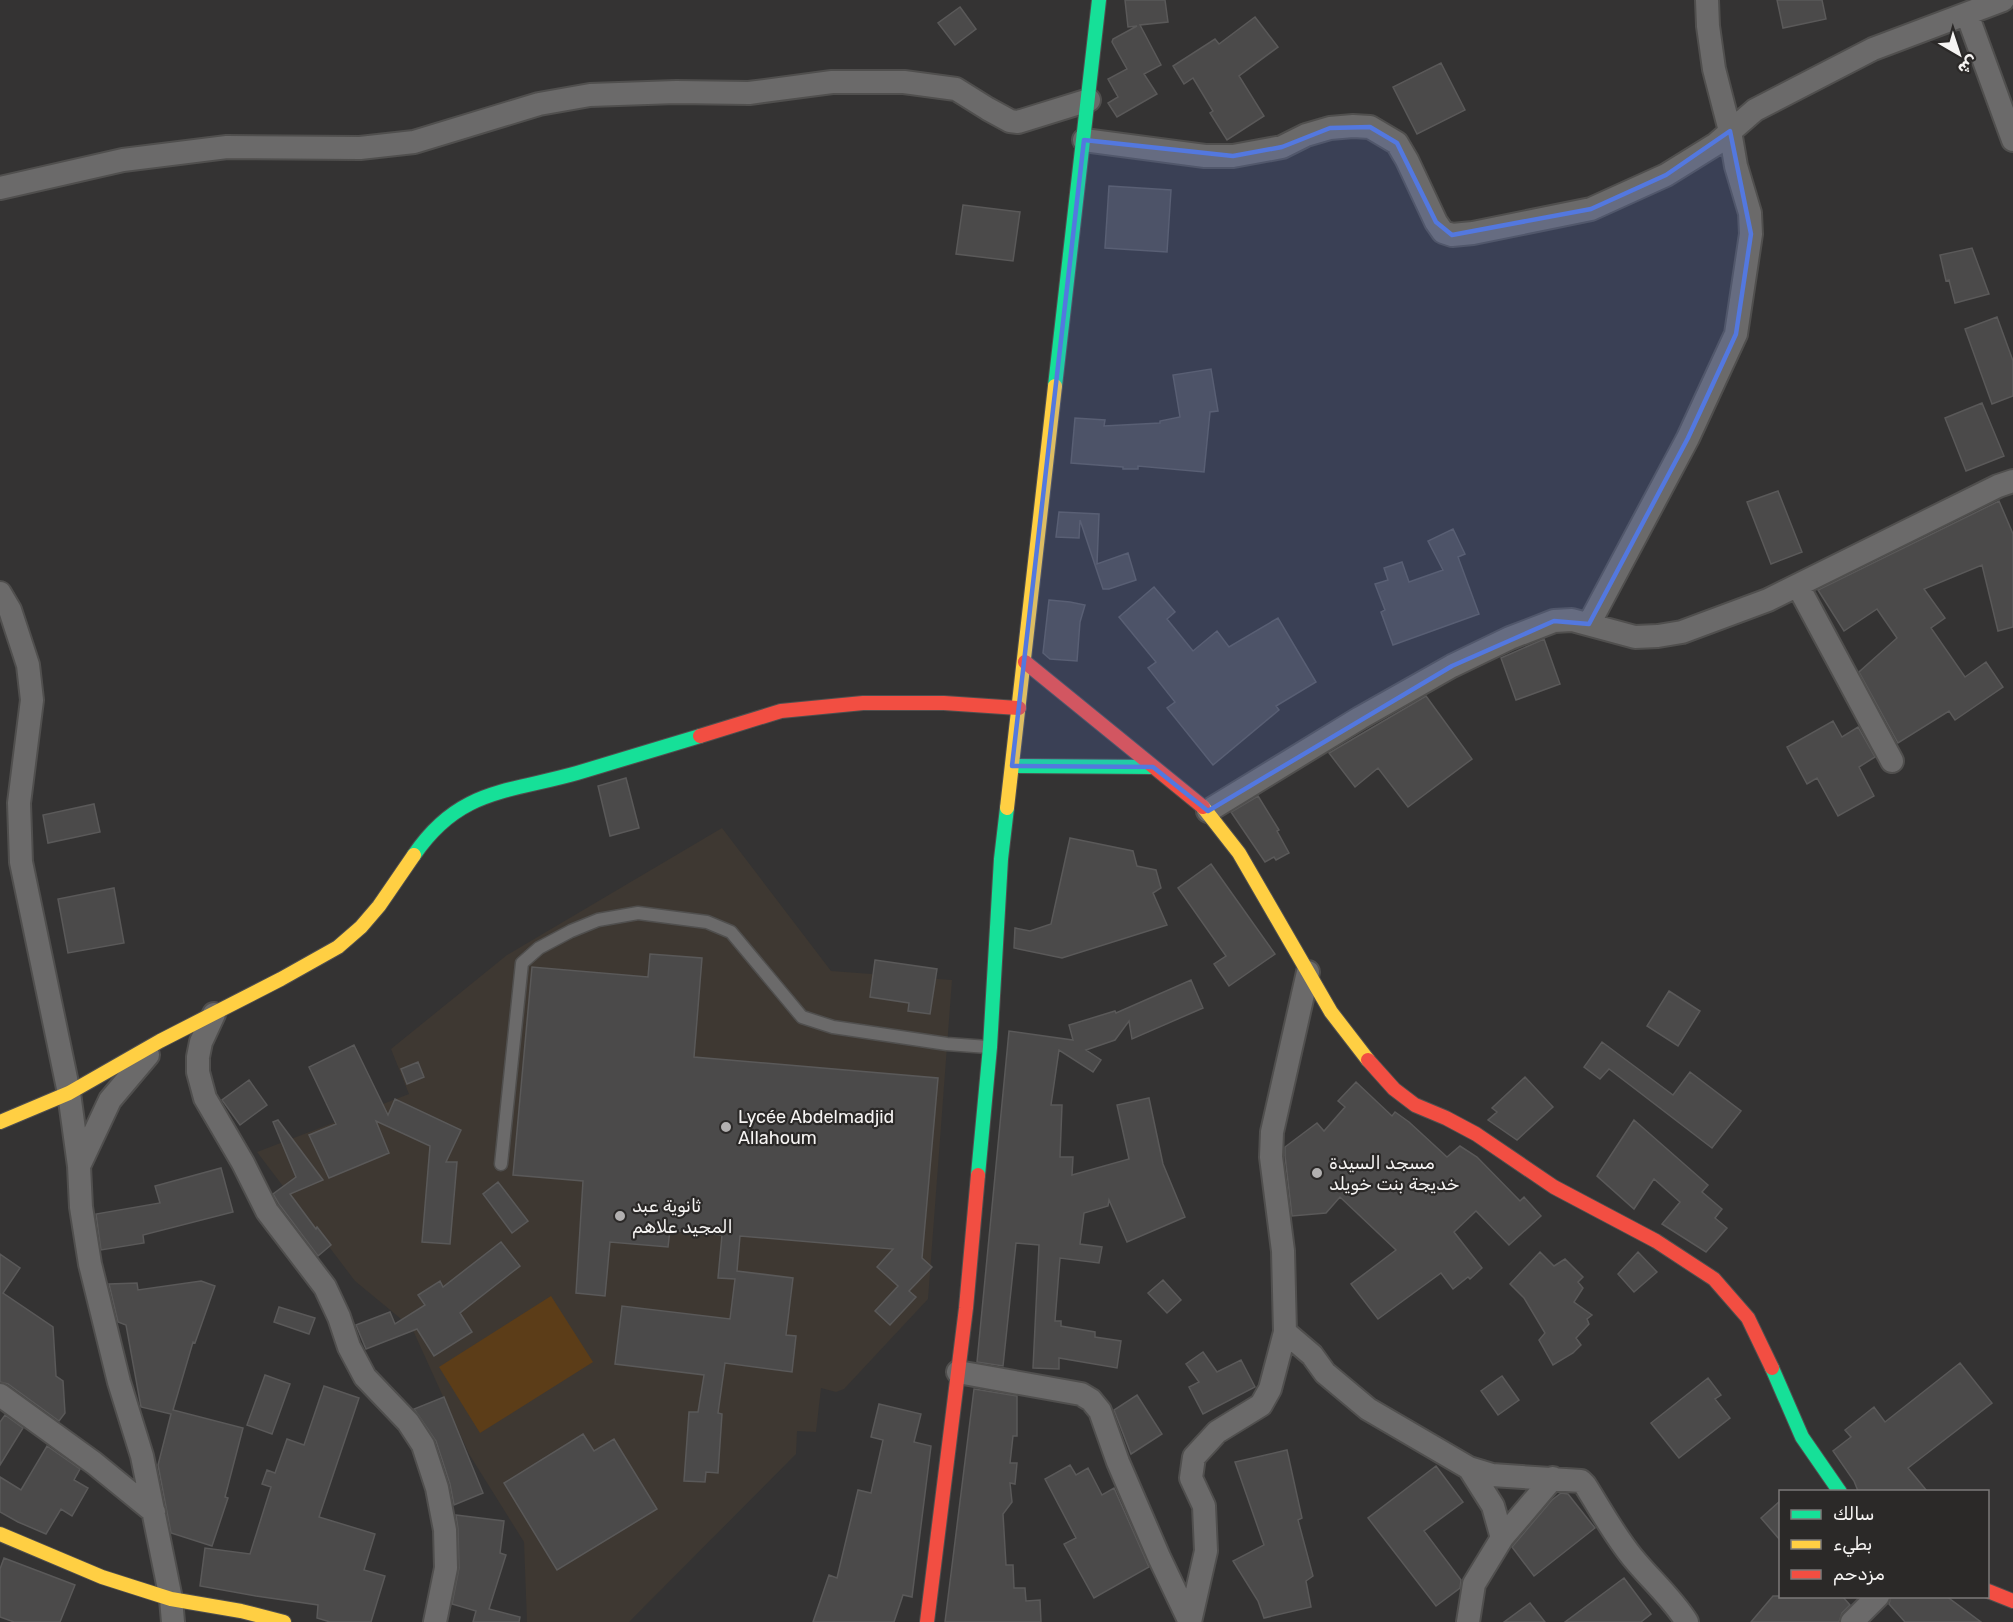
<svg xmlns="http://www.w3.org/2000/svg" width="2013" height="1622" viewBox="0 0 2013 1622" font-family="Rubik,Cairo,sans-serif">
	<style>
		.built { fill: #3e3832 }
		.green { fill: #5c3d18 }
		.building { fill: #4b4a4a; stroke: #5a5959; stroke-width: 1.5 }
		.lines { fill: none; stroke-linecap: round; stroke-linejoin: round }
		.lane-casing { stroke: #504f4e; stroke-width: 15 }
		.street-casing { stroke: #504f4e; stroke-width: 26 }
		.fast-casing { stroke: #504f4e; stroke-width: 16 }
		.slow-casing { stroke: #504f4e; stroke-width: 16 }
		.jam-casing { stroke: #504f4e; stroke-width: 16 }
		.lane { stroke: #6b6a6a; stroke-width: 12 }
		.street { stroke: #6b6a6a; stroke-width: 22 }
		.fast { stroke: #16e098; stroke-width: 14 }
		.slow { stroke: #ffcf43; stroke-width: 14 }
		.jam { stroke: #f24e42; stroke-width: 14 }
		.marked { fill: #5378df; fill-opacity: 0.2; stroke: #5378df; stroke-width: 4.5; stroke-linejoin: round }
		.poi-dot { fill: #b2b0b0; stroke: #2b2928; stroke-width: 2 }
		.labels { text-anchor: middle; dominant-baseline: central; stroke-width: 4.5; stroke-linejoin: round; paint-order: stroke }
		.poi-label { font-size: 18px; fill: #f6f4f3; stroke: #2b2928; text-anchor: start }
	</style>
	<rect width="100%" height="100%" fill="#343333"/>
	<path class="built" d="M722 828 831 971 952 980 928 1299 844 1389 836 1392 821 1388 816 1432 797 1431 796 1454 629 1622H527L524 1542 469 1454 412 1328 355 1281 257 1152 409 1094 391 1049 507 955Z"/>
	<path class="green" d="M551 1296 593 1362 480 1433 439 1367Z"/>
	<path class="building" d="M1125 0H1165L1168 22 1140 25 1161 65 1144 74 1157 94 1117 117 1108 103 1118 97 1108 79 1127 69 1112 42 1113 39 1137 26 1128 27Z
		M1777 0H1822L1826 19 1783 28Z
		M960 7 976 29 955 45 938 23Z
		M1255 17 1278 47 1239 76 1264 116 1227 140 1210 113 1213 111 1193 78 1184 84 1173 66 1215 39 1219 44Z
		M1441 63 1465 110 1417 134 1393 87Z
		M1109 186 1171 190 1167 252 1105 248Z
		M963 205 1020 212 1013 261 956 254Z
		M1972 248 1989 294 1955 303 1949 280 1946 281 1940 255Z
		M1997 317 2013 361V396L1992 404 1965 329Z
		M1211 369 1218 411 1210 412 1204 472 1138 466V469H1123V467L1071 463 1075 418 1105 420 1104 426 1160 423V421L1180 417 1173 375Z
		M1982 403 2004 456 1966 471 1945 418Z
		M1778 491 1802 552 1771 564 1747 502Z
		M1999 501 2013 534V627L1998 631 1982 565 1924 589 1945 618 1931 628 1965 677 1986 662 2003 687 1955 720 1949 711 1898 743 1859 672 1897 638 1877 609 1844 631 1818 590Z
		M1059 512 1099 514 1097 564 1128 553 1136 580 1109 589H1103L1080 520 1079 538 1056 537Z
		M1453 529 1465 554 1458 557 1479 614 1393 645 1381 612 1385 610 1375 584 1388 580 1384 568 1402 562 1409 582 1443 570 1428 541Z
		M1154 587 1175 612 1167 619 1193 651 1217 631 1229 647 1278 618 1316 682 1276 706 1279 710 1213 765 1167 708 1175 702 1148 668 1156 662 1119 617Z
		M1049 600 1070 602 1085 605 1080 622 1077 661 1050 659 1043 653Z
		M1544 639 1560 684 1516 700 1501 658Z
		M1426 696 1472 759 1408 807 1378 768 1355 787 1329 753Z
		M1833 721 1842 737 1858 727 1875 757 1859 767 1874 796 1838 816 1817 778 1807 784 1787 747Z
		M626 778 639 828 610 836 598 786Z
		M1258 796 1279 830 1277 831 1289 853 1276 860 1274 857 1265 862 1231 812Z
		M94 804 100 832 48 843 43 815Z
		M1070 838 1133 851 1137 866 1156 870 1161 888 1153 893 1167 925 1062 958 1014 948 1015 928 1030 931 1051 924Z
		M1211 864 1275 954 1229 986 1214 964 1226 956 1178 888Z
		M114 888 124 943 68 953 58 899Z
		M650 954 702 958 694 1057 938 1078 922 1258 932 1267 909 1291 916 1297 890 1325 875 1311 898 1286 877 1267 893 1249 740 1236 737 1271 793 1278 786 1335 796 1336 792 1372 725 1363 718 1413 722 1414 718 1473 706 1472 705 1482 684 1481 689 1412H698L704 1375 615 1364 622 1306 730 1319 735 1279 718 1278 722 1235 670 1230 668 1247 610 1242 605 1296 576 1293 583 1181 513 1175 532 967 648 977Z
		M875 960 937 969 930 1014 908 1011 909 1003 870 997Z
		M1191 980 1203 1008 1132 1039 1129 1021 1115 1040 1086 1050 1101 1060 1093 1072 1059 1050 1051 1105H1062L1060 1157H1073L1072 1175 1129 1159 1117 1105 1149 1098 1163 1164 1185 1217 1127 1242 1109 1200 1108 1206 1084 1213 1080 1244 1102 1247 1099 1263 1060 1258 1055 1321H1061V1326L1095 1332V1337L1121 1341 1117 1368 1059 1358V1369L1033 1368 1039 1245 1016 1243 1003 1366 977 1362 1009 1031 1073 1040 1069 1025 1115 1011 1116 1013Z
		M1669 991 1700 1011 1678 1046 1647 1026Z
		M1602 1042 1673 1095 1690 1072 1741 1111 1712 1148 1609 1069 1600 1079 1584 1067Z
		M354 1045 388 1115 395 1099 461 1130 446 1162H457L450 1244 422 1242 430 1146 376 1121 389 1153 329 1178 309 1135 336 1124 309 1067Z
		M418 1062 424 1077 407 1084 401 1069Z
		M1525 1077 1553 1107 1517 1140 1488 1120 1497 1112 1492 1108Z
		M249 1080 267 1105 240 1125 222 1100Z
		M1356 1082 1392 1116 1395 1112 1409 1122 1447 1157 1460 1146 1477 1157 1520 1201 1524 1197 1541 1216 1509 1245 1476 1211 1454 1232 1482 1268 1470 1279 1468 1277 1453 1289 1441 1273 1378 1319 1351 1284 1396 1250 1340 1197 1326 1213 1292 1216 1285 1156V1147L1317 1123 1324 1131 1345 1107 1338 1101Z
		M278 1120 323 1180 290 1194 316 1229 317 1227 331 1245 318 1256 279 1204 273 1194 296 1177 273 1122Z
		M1634 1120 1708 1185 1702 1192 1722 1209 1715 1218 1727 1228 1706 1252 1662 1224 1680 1202 1654 1179 1634 1209 1597 1176Z
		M221 1168 233 1212 143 1235 144 1243 101 1250 96 1214 160 1203 155 1186Z
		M498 1182 528 1221 512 1233 483 1194Z
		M501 1242 520 1266 460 1313 472 1332 434 1356 417 1329 366 1349 356 1325 390 1312 395 1324 425 1305 418 1295 440 1281 443 1287Z
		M1540 1252 1554 1266 1565 1259 1583 1277 1578 1282 1583 1288 1574 1302 1592 1315 1587 1319 1589 1324 1576 1338 1581 1345 1573 1353 1553 1365 1539 1340 1545 1333 1524 1298 1510 1284Z
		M1638 1252 1657 1272 1634 1292 1618 1274Z
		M0 1254 20 1268 3 1293 53 1327 56 1376 63 1381 65 1413 59 1421 8 1384 0 1382Z
		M1163 1280 1181 1300 1167 1313 1148 1293Z
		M201 1281 215 1286 195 1343 193 1342 173 1410 243 1428 225 1497 228 1498 212 1546 171 1533 158 1465 171 1414 141 1407 126 1325 118 1322 109 1284 137 1283 138 1290Z
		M279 1307 315 1318 309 1334 274 1322Z
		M1203 1352 1217 1372 1241 1360 1255 1387 1203 1414 1189 1387 1199 1382 1186 1364Z
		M1960 1363 1992 1403 1908 1468 1927 1491H1858L1854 1481 1833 1451 1851 1437 1845 1430 1874 1407 1885 1422Z
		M265 1375 290 1384 272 1434 247 1425Z
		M1502 1376 1519 1400 1498 1415 1481 1391Z
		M1708 1378 1721 1395 1715 1399 1730 1418 1679 1458 1651 1423Z
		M324 1386 359 1398 319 1517 375 1534 364 1570 385 1576 371 1622H330L317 1618 318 1605 256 1596 200 1586 205 1548 250 1554 271 1487 262 1484 267 1470 275 1473 287 1439 304 1445Z
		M974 1389 1017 1396V1436H1013L1010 1463H1017L1015 1484 1010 1483 1012 1502 1003 1514 1006 1565H1013L1014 1588H1025L1026 1601 1040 1600 1041 1622H945Z
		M1137 1395 1162 1434 1131 1454 1114 1410Z
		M444 1397 483 1493 454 1505 450 1484 436 1441 414 1409Z
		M879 1404 921 1414 914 1442 931 1446 912 1597 903 1595 894 1622H813L829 1575 837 1578 858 1490 871 1493 883 1440 871 1437Z
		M5 1415 23 1428 0 1465V1422Z
		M583 1434 594 1451 614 1439 657 1509 557 1570 504 1483Z
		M47 1446 80 1469 74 1480 88 1488 72 1516 61 1509 46 1534 18 1522 0 1512V1477L21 1490Z
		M1287 1450 1302 1518 1298 1520 1313 1576 1306 1581 1311 1607 1264 1618 1258 1601 1233 1561 1264 1545 1235 1462Z
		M1070 1465 1076 1475 1088 1468 1102 1495 1114 1488 1149 1567 1094 1598 1064 1544 1076 1538 1045 1479Z
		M1436 1466 1463 1502 1424 1531 1461 1580 1460 1588 1436 1606 1368 1518Z
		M1561 1493 1568 1494 1595 1528 1534 1576 1512 1547 1552 1500Z
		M1780 1501V1540L1761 1518Z
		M456 1515 504 1521 500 1553 506 1555 489 1609 520 1617 519 1622H473L476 1611 452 1604 459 1568 458 1529Z
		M4 1558 75 1585 60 1622H14L0 1617V1569Z
		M1624 1578 1651 1614 1641 1622H1565Z
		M1773 1596H1842L1850 1605 1842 1613 1839 1622H1751Z
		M1891 1596H1946L1981 1622H1905L1889 1604Z
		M1530 1603 1545 1622H1504Z"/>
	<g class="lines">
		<defs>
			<path id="lane" d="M501 1164 522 963 539 948 571 931 598 920 638 913 707 922 731 932 802 1017 833 1027 947 1044 988 1047"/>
			<path id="street" d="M1967 14 2013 140
				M1084 140 1205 156H1233L1282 147 1306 135 1330 128 1353 126 1370 127 1397 143 1407 160 1436 222 1443 232 1452 235 1473 233 1591 209 1666 175 1716 144 1755 110 1873 49 2003 0
				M0 188 123 160 227 147 360 148 414 142 539 104 590 95 676 92 749 93 832 82H904L956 89 988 109 1010 121 1018 122 1089 100
				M1798 586 1892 761
				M0 593 10 610 28 665 32 700 19 803 21 862 69 1093 79 1166
				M1589 624 1688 438 1736 334 1751 234 1750 213 1736 166 1730 131 1714 69 1708 26 1707 0
				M1208 811 1360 718 1452 666 1510 638 1554 621 1572 620 1635 637 1658 636 1682 632 1768 600 1998 486 2013 481
				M1308 972 1272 1132 1271 1157 1283 1251 1285 1332 1312 1355 1325 1373 1368 1409 1469 1468 1493 1506 1502 1538 1474 1584 1468 1622
				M214 1014 201 1042 198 1057V1072L205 1098 243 1163 267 1211 325 1287 339 1317 349 1347 365 1377 408 1422 423 1445 437 1488 445 1530 446 1568 435 1622
				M148 1055 110 1100 79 1166 81 1207 90 1264 119 1382 142 1456 171 1599 173 1622
				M958 1372 1081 1394 1091 1400 1100 1411 1118 1462 1159 1557 1189 1620
				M0 1395 94 1463 154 1512
				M1469 1468 1492 1475 1581 1481 1585 1485C1601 1510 1614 1535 1633 1558 1651 1580 1672 1598 1687 1622
				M1502 1538 1553 1478
				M1190 1622 1206 1551 1204 1506 1191 1478 1194 1457 1217 1432 1261 1405 1270 1389 1285 1332
				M1852 1622 1878 1596"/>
			<path id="fast" d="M1055 386 1099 0
				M1012 766 1153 767
				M414 855C459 789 506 793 577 773 618 761 659 748 700 736
				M978 1175 990 1047 1001 859 1007 808
				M1772 1368 1802 1437 1840 1492"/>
			<path id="slow" d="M1203 807 1239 853 1331 1012 1368 1060
				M1007 808 1055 386
				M0 1122 69 1093 160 1041 281 979 338 947 361 927 379 906 414 855
				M0 1534 102 1577 171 1599 241 1611 284 1622"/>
			<path id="jam" d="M1025 662 1203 807
				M700 736 781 711 863 703H944L1019 708
				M1368 1060 1394 1089 1415 1105 1446 1118 1476 1134 1554 1187 1656 1241 1714 1279 1748 1318 1772 1368
				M1988 1591 2013 1601
				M927 1622 966 1308 978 1175"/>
		</defs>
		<use href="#lane" class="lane-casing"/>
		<use href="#street" class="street-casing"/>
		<use href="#fast" class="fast-casing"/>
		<use href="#slow" class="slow-casing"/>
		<use href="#jam" class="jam-casing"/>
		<use href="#lane" class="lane"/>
		<use href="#street" class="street"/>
		<use href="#fast" class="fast"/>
		<use href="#slow" class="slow"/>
		<use href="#jam" class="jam"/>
	</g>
	<path class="marked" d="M1370 127 1397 143 1436 222 1452 235 1591 209 1666 175 1730 131 1751 234 1736 334 1688 438 1589 624 1554 621 1452 666 1208 811 1153 767 1012 766 1084 140 1233 156 1282 147 1330 128Z"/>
	<g class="poi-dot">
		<circle cx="726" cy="1127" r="6"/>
		<circle cx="1317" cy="1173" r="6"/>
		<circle cx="620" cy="1216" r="6"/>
	</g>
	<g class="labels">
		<g class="poi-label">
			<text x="738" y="1117">Lycée Abdelmadjid<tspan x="738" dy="21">Allahoum</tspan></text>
			<text x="1329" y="1163">مسجد السيدة<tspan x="1329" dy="21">خديجة بنت خويلد</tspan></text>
			<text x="632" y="1206">ثانوية عبد<tspan x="632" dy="21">المجيد علاهم</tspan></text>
		</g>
	</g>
	<rect x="1779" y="1490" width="210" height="108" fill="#2b2928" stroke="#7c7a79" stroke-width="1.5"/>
	<rect x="1791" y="1510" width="30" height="9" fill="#16e098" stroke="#7c7a79" stroke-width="1.5"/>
	<text x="1833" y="1520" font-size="18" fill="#f6f4f3">سالك</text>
	<rect x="1791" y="1540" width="30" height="9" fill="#ffcf43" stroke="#7c7a79" stroke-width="1.5"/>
	<text x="1833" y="1550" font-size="18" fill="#f6f4f3">بطيء</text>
	<rect x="1791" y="1570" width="30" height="9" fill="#f24e42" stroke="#7c7a79" stroke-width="1.5"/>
	<text x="1833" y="1580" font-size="18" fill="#f6f4f3">مزدحم</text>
	<g transform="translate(1959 54) rotate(141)" stroke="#2b2928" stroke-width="4.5" paint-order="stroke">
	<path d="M0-4.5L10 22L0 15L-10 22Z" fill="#f6f4f3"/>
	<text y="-9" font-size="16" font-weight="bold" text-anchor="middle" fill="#f6f4f3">ش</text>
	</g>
</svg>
